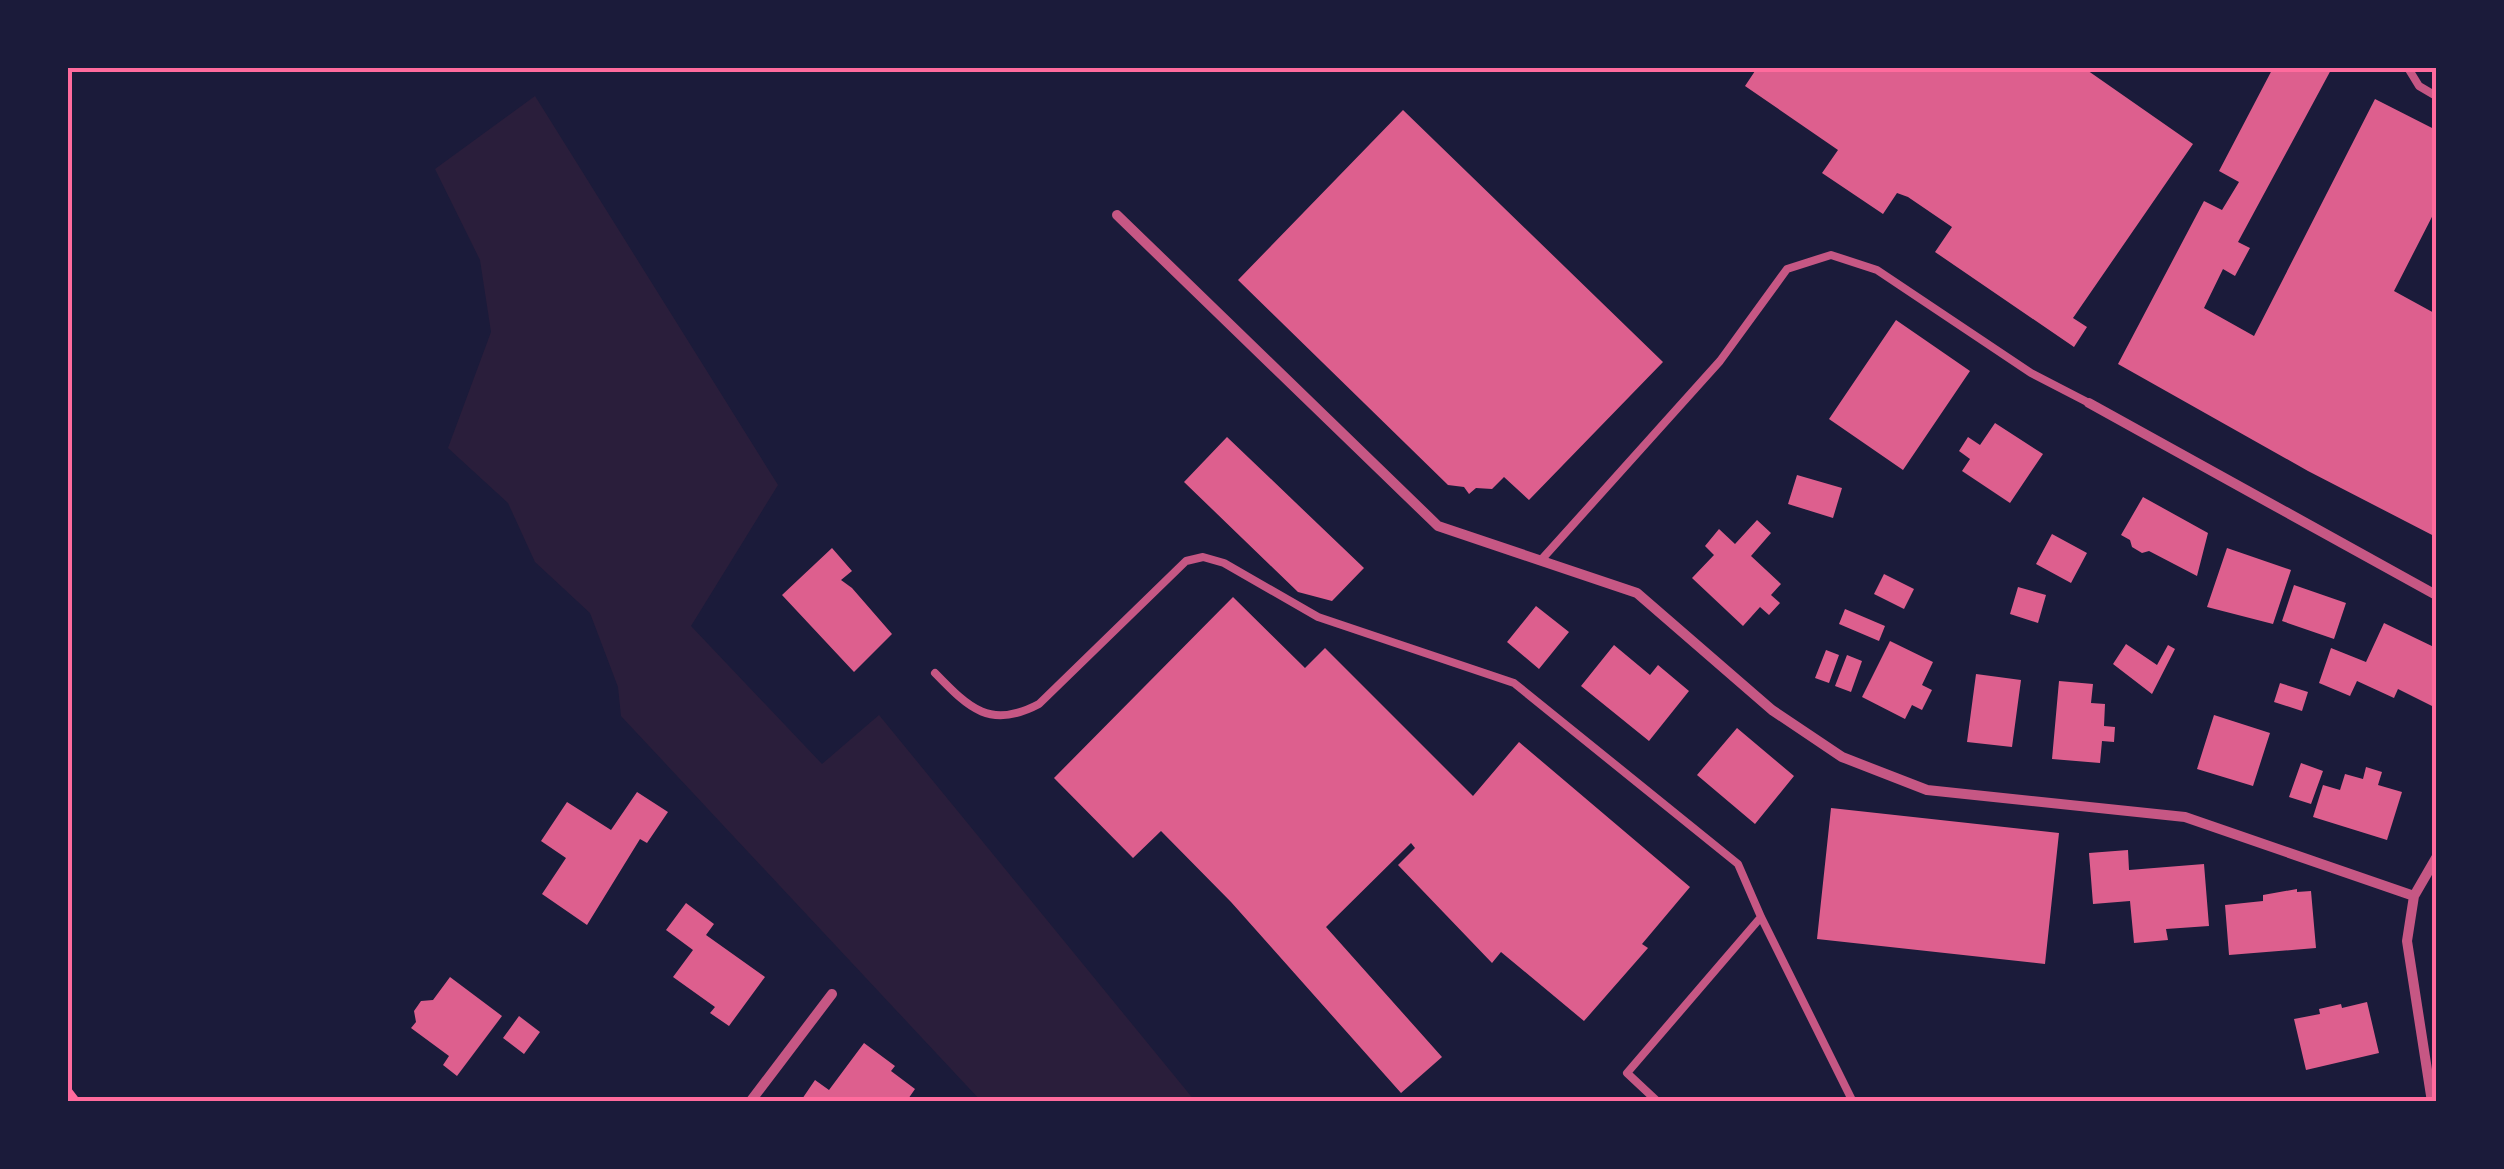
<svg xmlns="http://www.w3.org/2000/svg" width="2504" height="1169" viewBox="0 0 2504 1169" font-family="'Work Sans',sans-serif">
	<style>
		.green { fill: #2a1e3b }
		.building { fill: #dd5f8e }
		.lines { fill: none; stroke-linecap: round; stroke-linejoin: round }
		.path { stroke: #ff6b9d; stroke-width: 6 }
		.service { stroke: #c65784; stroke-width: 8 }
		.minor { stroke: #c65784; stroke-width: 10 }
		.neatline { fill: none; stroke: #ff6b9d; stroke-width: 4 }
	</style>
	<rect width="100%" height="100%" fill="#1b1b3a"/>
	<path class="green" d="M535 96 778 485 691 626 822 764 879 715 1195 1101H981L621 716 618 687 590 613 535 562 508 503 448 448 491 332 480 260 435 169Z"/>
	<path class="building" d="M1757 68H2084L2193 144 2073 318 2087 327 2074 347 1935 252 1952 227 1908 197 1897 193 1883 214 1822 173 1838 150 1745 86Z
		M2273 68H2332L2238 242 2250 248 2235 276 2223 269 2204 308 2254 336 2375 99 2436 130V209L2394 291 2436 314V537L2308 471 2118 364 2204 201 2222 210 2239 182 2219 171Z
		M1403 110 1663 362 1529 500 1504 477 1492 489 1476 488 1469 494 1464 487 1448 485 1238 280Z
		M1896 320 1970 371 1903 470 1829 419Z
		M1995 423 2043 454 2010 503 1962 471 1970 459 1959 451 1968 437 1980 445Z
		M1227 437 1364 568 1332 601 1298 592 1184 482Z
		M1797 475 1842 488 1833 518 1788 504Z
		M2143 497 2208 533 2197 576 2149 551 2142 553 2132 547 2130 540 2121 535Z
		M1757 520 1771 533 1751 556 1781 584 1771 595 1780 603 1769 615 1760 607 1743 626 1692 578 1714 555 1705 546 1719 529 1735 544Z
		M2052 534 2087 553 2071 583 2036 564Z
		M832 548 852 571 841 580 852 588 892 634 854 672 782 595Z
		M2227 548 2291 570 2273 624 2207 607Z
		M1884 574 1914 589 1904 609 1874 594Z
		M2294 585 2346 603 2334 639 2282 621Z
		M2018 587 2046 595 2038 623 2010 614Z
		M1233 597 1305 668 1325 648 1473 796 1519 742 1690 887 1642 944 1648 948 1584 1021 1501 952 1492 963 1398 865 1415 848 1411 843 1326 927 1442 1057 1401 1093 1231 902 1161 831 1133 858 1054 778Z
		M1536 606 1569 632 1539 669 1507 642Z
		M1845 609 1885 626 1879 641 1839 624Z
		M2384 623 2436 648V696L2432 706 2398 689 2394 698 2357 681 2350 696 2319 683 2331 648 2366 662Z
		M1890 641 1933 662 1922 685 1932 690 1922 710 1912 705 1905 719 1862 697Z
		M2126 644 2157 665 2168 645 2175 649 2152 694 2113 664Z
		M1614 645 1650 675 1658 665 1689 691 1649 741 1581 686Z
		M1826 650 1839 655 1829 683 1815 678Z
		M1847 655 1862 661 1851 692 1835 686Z
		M1976 674 2021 680 2012 747 1967 742Z
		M2059 681 2093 684 2091 703 2105 704 2104 726 2115 727 2114 742 2102 741 2100 763 2052 759Z
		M2280 683 2308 692 2302 711 2274 702Z
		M2214 715 2270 733 2253 786 2197 769Z
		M1737 728 1794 776 1755 824 1697 775Z
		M2301 763 2323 771 2311 804 2289 797Z
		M2366 767 2382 772 2378 785 2402 792 2387 840 2313 817 2323 785 2340 790 2345 774 2363 779Z
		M637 792 668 812 647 843 640 839 587 925 542 894 566 858 541 841 567 802 611 830Z
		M1831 808 2059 833 2045 964 1817 939Z
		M2128 850 2129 870 2204 864 2209 926 2166 929 2168 940 2134 943 2130 901 2093 904 2089 853Z
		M2297 889V892L2311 891 2316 948 2229 955 2225 905 2263 901V895Z
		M686 903 714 924 706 935 765 977 729 1026 710 1013 715 1007 673 977 693 950 666 930Z
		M450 977 502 1016 457 1076 443 1065 449 1056 411 1028 416 1022 414 1011 421 1001 433 1000Z
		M2367 1002 2379 1053 2306 1070 2294 1019 2320 1014 2319 1009 2341 1004 2342 1008Z
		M519 1016 540 1032 524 1054 503 1038Z
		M864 1043 895 1066 891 1071 915 1089 906 1102H800L815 1080 829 1090Z"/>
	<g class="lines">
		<path class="path" d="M68 1089 78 1102"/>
		<path class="service" d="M2408 68 2419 86 2436 96
			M1542 559 1720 361 1787 269 1831 255 1877 270 2031 373 2089 403
			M935 673C969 708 990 730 1039 704L1186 561 1203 557 1224 563 1318 617 1514 683 1738 864 1761 917 1853 1102
			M1658 1102 1627 1073 1761 917"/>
		<path class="minor" d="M1117 215 1438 526 1637 593 1772 710 1842 757 1927 790 2185 817 2414 896
			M2089 403 2436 595
			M750 1102 832 994
			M2432 1102 2407 941 2414 896 2436 858"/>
	</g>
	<rect width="2504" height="1169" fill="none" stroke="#1b1b3a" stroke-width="140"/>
	<rect x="70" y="70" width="2364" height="1029" class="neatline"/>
</svg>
